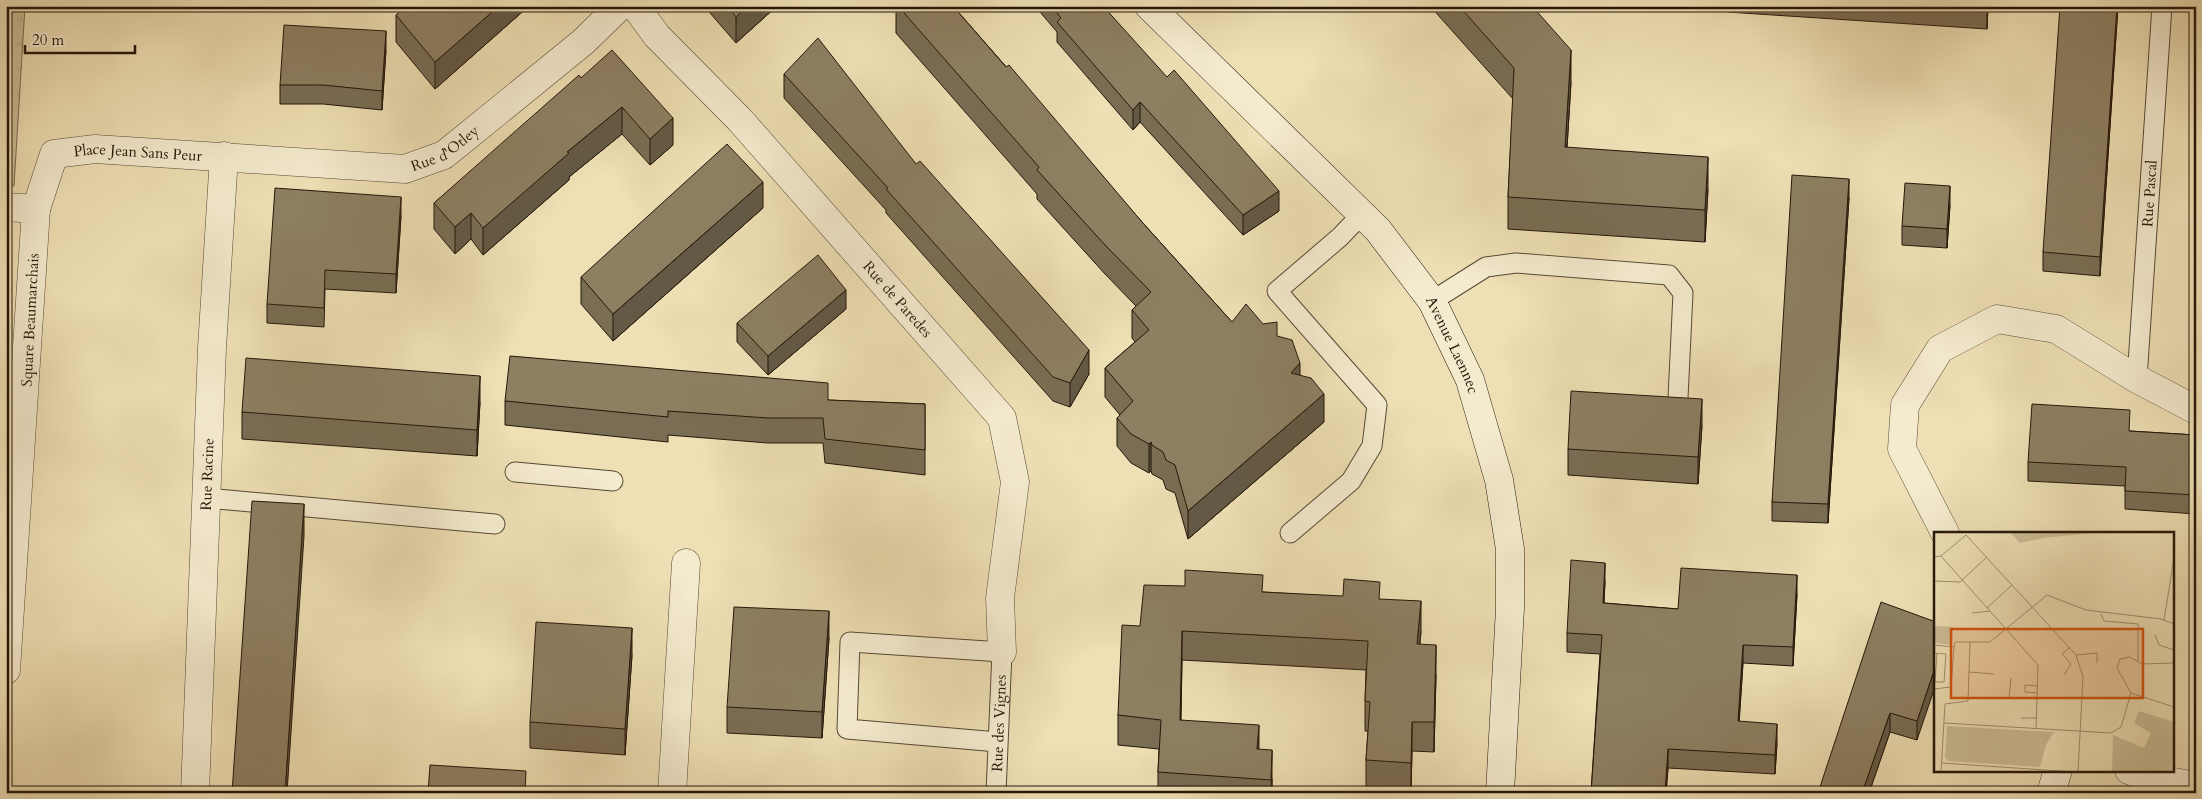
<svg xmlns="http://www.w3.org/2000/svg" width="2202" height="799" viewBox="0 0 2202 799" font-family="Cardo,serif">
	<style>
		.grass { fill: url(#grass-tufts); stroke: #786a50 }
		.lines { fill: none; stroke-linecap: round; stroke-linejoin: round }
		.lane-casing { stroke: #564934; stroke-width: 21 }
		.street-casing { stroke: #564934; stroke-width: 29 }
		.secondary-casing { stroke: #241709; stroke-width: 29 }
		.lane { stroke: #f4eace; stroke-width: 19 }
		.street { stroke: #f4eace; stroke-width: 28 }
		.secondary { stroke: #f4eace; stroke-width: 28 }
		.wall { fill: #796d54; stroke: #241709 }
		.shaded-wall { fill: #635945; stroke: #241709 }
		.building { fill: #8d7f62; stroke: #241709 }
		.labels { text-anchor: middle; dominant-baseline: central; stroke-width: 4; stroke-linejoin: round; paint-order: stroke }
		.street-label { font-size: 15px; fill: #241709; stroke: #f4eace }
		.inset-road { fill: none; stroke: #9d8f70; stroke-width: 1 }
		.view { fill: #d4520c; fill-opacity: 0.15; stroke: #d4520c; stroke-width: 2.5 }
		.inset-edge { fill: none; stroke: #241709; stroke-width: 2.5 }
	</style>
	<defs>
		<pattern id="grass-tufts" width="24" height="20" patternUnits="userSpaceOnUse" patternTransform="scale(1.25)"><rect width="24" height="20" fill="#ccbd97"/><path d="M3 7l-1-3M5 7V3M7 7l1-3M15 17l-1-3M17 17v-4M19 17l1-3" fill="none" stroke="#afa281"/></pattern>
	</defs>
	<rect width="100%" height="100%" fill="#eedfb4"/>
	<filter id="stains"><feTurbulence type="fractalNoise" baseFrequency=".004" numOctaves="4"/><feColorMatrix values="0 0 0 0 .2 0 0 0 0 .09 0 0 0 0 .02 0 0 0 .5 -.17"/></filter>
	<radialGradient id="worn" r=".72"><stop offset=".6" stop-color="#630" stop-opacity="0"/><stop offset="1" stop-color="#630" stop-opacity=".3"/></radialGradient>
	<path class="grass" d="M6 6H25L14 186 6 185Z"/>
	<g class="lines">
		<defs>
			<g id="lane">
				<path d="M1432 301 1486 267 1516 263 1669 275 1683 293 1678 398"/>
				<path id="s1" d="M2137 379 2162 6"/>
				<path d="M515 472 613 481"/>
				<path d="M206 498 495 524"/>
				<path d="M1290 533 1351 481 1372 446 1377 405 1277 291 1340 237 1362 214"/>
				<path id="s2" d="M996 793 1002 652 850 642 847 729 998 742"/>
			</g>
			<g id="street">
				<path id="s3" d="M635 6 657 36 740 120 1002 418 1015 482 1000 598 1002 652"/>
				<path d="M6 207 36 209 6 670"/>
				<path id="s4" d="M36 209 54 154 95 149 405 169 444 155 583 42 620 6"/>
				<path d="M1945 533 1902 449 1905 405 1940 349 1997 319 2056 329 2137 379 2196 410"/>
				<path d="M2129 770 2146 777 2196 786"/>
				<path id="s5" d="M195 793 212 348 224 156"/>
				<path d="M672 793 686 563"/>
				<path d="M2051 793 2058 770"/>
			</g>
			<g id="secondary">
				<path id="s6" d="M1149 6 1378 230 1432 301 1470 380 1499 480 1510 549V608L1500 793"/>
			</g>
		</defs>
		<use href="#lane" class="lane-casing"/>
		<use href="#street" class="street-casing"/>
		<use href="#secondary" class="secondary-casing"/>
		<use href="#lane" class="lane"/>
		<use href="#street" class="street"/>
		<use href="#secondary" class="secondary"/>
	</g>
	<path class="wall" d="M406 6H529L435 89 396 42V15Z
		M704 6H777L736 43Z
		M896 6H953L1142 222 1232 322 1263 324 1277 336 1300 375 1324 422 1188 539 1175 493 1166 489 1163 480 1152 474 1151 471 1149 473 1131 463 1117 446V418L1120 415 1105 397V368L1135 342 1132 338V310L1136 306 1105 274 1037 199V194L896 33Z
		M1035 6H1103L1279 211 1243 235 1140 122 1133 130 1057 42V32Z
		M1430 6H1532L1571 82 1567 148 1708 189 1705 242 1508 229V197L1513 99Z
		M1727 6H1988L1987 29 1727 12Z
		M2118 6 2100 276 2043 271V252Z
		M386 50 382 110 323 104H280V85Z
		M784 74 916 164 1089 374 1070 407 1053 401 886 213V210L784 98Z
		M581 78 673 145 650 165 622 134 569 177V180L483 255 471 239 455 254 434 229V203Z
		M1849 198 1828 523 1772 521V502Z
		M1950 205 1947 248 1902 245V226Z
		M763 208 613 341 581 304V277Z
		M401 216 396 293 325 289 324 327 267 323V304Z
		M846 309 768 375 737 342V323Z
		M828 400 925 404V475L825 463 823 443H768L668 435V442L505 425V401Z
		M480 402 477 456 242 439V412Z
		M1702 425 1698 484 1568 475V449Z
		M2130 431 2196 435V514L2125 509V486L2028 481V462Z
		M1605 581 1604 603 1678 609 1797 594 1793 666 1743 663 1739 721 1777 743 1775 774 1668 768 1666 793H1591L1600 654 1567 652V633Z
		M1263 592 1380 599 1421 631 1420 644 1436 675 1434 752 1412 751 1411 792 1366 790V760L1368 731H1365V701L1366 670 1182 660 1181 720 1259 749 1272 779V791L1307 793H1158V772L1159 749 1118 745V715L1140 626Z
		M1936 622 1917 740 1890 732 1869 793H1818Z
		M829 638 822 738 727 733V707Z
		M632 655 625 755 530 748V722Z"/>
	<path class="shaded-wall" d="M499 6H529L435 89V62Z
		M747 6H777L736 43V17Z
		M1987 6H1988L1987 29Z
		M2117 6H2118L2100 276V257Z
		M386 31V50L382 110V91Z
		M1571 50V82L1565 180V147Z
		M1140 102V122L1133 130V110Z
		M622 107V134L569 177V180L483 255V228L567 152Z
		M673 118V145L650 165V139Z
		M1708 157V189L1705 242V210Z
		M1849 179V198L1828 523V504Z
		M763 182V208L613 341V314Z
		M1950 186V205L1947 248V229Z
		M1279 191V211L1243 235V215Z
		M401 197V216L396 293V274Z
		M471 213V239L455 254V227Z
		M846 290V309L768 375V356Z
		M1089 350V374L1070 407V383Z
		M1300 363V392L1291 373Z
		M480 376V402L477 456V430Z
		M1324 394V422L1188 539V511Z
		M1702 399V425L1698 484V457Z
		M1151 442V471L1149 473V444Z
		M304 504V536L287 793H285Z
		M1605 563V581L1603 622V603Z
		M1797 575V594L1793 666V647Z
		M1421 601V631L1417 674V644Z
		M829 611V638L822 738V712Z
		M632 628V655L625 755V729Z
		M1182 631V660L1180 750V720Z
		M1436 645V675L1434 752V722Z
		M1743 645V663L1738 740V721Z
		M1936 665V684L1917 740V721Z
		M1890 713V732L1869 793H1862Z
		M1412 722V751L1411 792V763Z
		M1777 724V743L1775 774V755Z
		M1259 725V755L1257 749Z
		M1668 749V768L1666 793H1665Z
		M1272 750V793H1271Z"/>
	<path class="building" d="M406 6H499L435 62 396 15Z
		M727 6H747L736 17Z
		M898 6H953L1006 67 1009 65 1142 222 1232 322 1246 304 1263 324 1277 322V336L1292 340 1300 363 1291 373 1311 378 1324 394 1188 511 1175 465 1166 460 1163 452 1152 445 1151 442 1149 444 1131 434 1117 418 1133 401 1105 368 1149 330 1132 310 1151 292 1105 245 1037 170 1039 167Z
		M1052 6H1103L1167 77 1174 70 1279 191 1243 215 1140 102 1133 110 1057 22 1061 18Z
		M1459 6H1532L1571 50 1565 147 1708 157 1705 210 1508 197 1514 68Z
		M1923 6H1987V11Z
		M2060 6H2117L2100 257 2043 252Z
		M284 25 386 31 382 91 323 85H280Z
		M818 38 916 164 920 161 1089 350 1070 383 1053 377 886 189 888 188 784 74Z
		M612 50 673 118 650 139 622 107 567 152 569 153 483 228 471 213 455 227 434 203 579 75 581 78Z
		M727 144 763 182 613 314 581 277Z
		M1792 175 1849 179 1828 504 1772 502Z
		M1905 183 1950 186 1947 229 1902 226Z
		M275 188 401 197 396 274 325 270 324 308 267 304Z
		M818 255 846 290 768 356 737 323Z
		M510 356 828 383V400L925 404V450L825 439 823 418H768L668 411V417L505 401Z
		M246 358 480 376 477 430 242 412Z
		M1571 391 1702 399 1698 457 1568 449Z
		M2032 404 2130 410 2129 431 2196 435V495L2125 491 2126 467 2028 462Z
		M252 501 304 504 285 793H232Z
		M1571 560 1605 563 1603 603 1639 606 1678 609 1681 568 1797 575 1793 647 1743 645 1738 721 1777 724 1775 755 1668 749 1665 793H1591L1602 635 1567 633Z
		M1185 570 1263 575 1262 592 1343 596 1344 579 1380 582 1379 599 1421 601 1417 644 1436 645 1434 722H1412L1411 763 1366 760 1370 702 1365 701 1368 641 1182 631 1180 720 1259 725 1257 749 1272 750 1271 780 1158 772 1161 720 1118 715 1122 625 1140 626 1144 585 1185 586Z
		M1881 602 1936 622V665L1917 721 1890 713 1862 793H1818Z
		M734 607 829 611 822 712 727 707Z
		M536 622 632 628 625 729 530 722Z
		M430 765 526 771 525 793H428Z
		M1262 790 1307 793H1262Z"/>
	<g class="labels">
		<g class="street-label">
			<text stroke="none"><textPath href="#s4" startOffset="455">Rue d'Otley</textPath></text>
			<text stroke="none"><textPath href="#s4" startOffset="142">Place Jean Sans Peur</textPath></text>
			<text stroke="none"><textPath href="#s1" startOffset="186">Rue Pascal</textPath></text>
			<text stroke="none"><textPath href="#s3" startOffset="394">Rue de Paredes</textPath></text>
			<text transform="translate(30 320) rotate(-87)">Square Beaumarchais</text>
			<text stroke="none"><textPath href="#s6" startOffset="458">Avenue Laennec</textPath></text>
			<text stroke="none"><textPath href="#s5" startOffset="319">Rue Racine</textPath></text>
			<text stroke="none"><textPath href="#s2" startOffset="70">Rue des Vignes</textPath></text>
		</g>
	</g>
	<g transform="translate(1934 532)">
		<rect width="240" height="240" fill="#eedfb4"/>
		<path d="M0 94 19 95 18 113 0 111ZM205 179 240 190V240H178L179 203 210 216 217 201 200 191ZM13 194 120 200 112 213 106 235 14 229 11 225Z" fill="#ccbd97"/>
		<path d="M76 0H168L109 6 86 11Z" fill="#ccbd97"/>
		<path class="inset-road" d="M7 24 104 133 102 197M0 25 7 24 32 3 142 123 149 145 144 240M0 49 26 50 53 25M53 76 78 53M38 81 56 79M167 82 170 89 204 92V130M230 88 240 26M221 103 225 113 240 118M0 113 20 115 17 155 0 157M20 115 21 110H56L113 63 152 78 227 87 240 92M0 121 12 122 10 150H0M142 123 163 121V131M35 140 60 142M130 143 137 132 128 122 136 115M1 150 3 121M104 161 91 160V153L104 154M197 161 183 136 186 127 196 125 208 132 240 131M197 161 240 175M75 167 77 146M87 186H103M10 191 177 201 187 195 197 161M8 231 140 240M7 240 11 172 34 169 36 110"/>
		<path class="view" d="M17 97H209V166H17Z"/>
		<rect width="240" height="240" class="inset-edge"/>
	</g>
	<rect width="2202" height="799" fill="none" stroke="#eedfb4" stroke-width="25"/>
	<rect x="8" y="8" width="2187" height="784" fill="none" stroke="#241709" stroke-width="2.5"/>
	<rect x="12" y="12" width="2177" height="774" fill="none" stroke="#241709"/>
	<path d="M25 45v8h110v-8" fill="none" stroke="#241709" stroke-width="2.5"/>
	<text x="32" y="45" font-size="15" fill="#241709" stroke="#f4eace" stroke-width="4" paint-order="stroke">20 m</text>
	<rect width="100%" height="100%" filter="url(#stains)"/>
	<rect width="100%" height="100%" fill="url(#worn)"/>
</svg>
